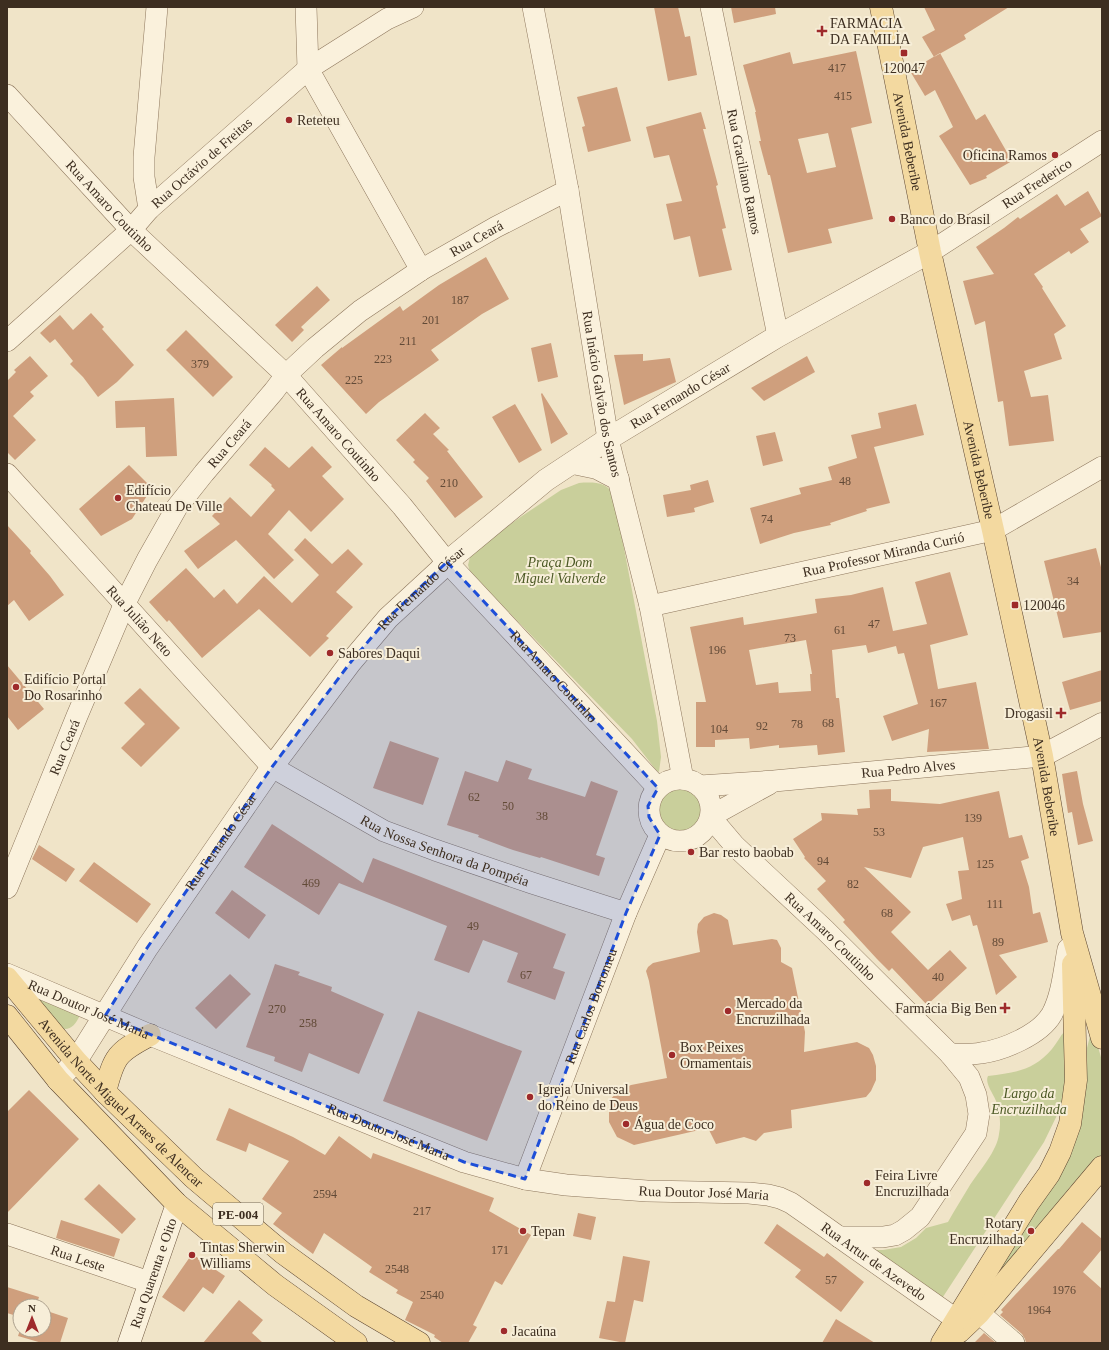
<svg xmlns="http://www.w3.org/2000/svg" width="1109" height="1350" viewBox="0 0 1109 1350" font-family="'Times New Roman',serif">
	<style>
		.green { fill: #c9cf9b }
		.building { fill: #cf9f7d; fill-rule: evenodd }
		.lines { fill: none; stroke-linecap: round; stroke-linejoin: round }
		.minor-casing { stroke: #8d765c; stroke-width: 22 }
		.tertiary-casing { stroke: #8d765c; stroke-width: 23 }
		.secondary-casing { stroke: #6f573f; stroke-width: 23 }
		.primary-casing { stroke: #5b4430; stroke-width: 23 }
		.minor { stroke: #faf1dc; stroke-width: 21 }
		.tertiary { stroke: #faf1dc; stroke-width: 22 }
		.secondary { stroke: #faf1dc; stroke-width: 22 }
		.primary { stroke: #f3d9a0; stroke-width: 22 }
		.marked { fill: #1d4ed8; fill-opacity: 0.2; stroke: #1d4ed8; stroke-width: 3; stroke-dasharray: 8 5; stroke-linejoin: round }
		.poi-dot { fill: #9e2a2b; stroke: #f7eed8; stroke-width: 1.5 }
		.labels { text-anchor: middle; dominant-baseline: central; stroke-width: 4; stroke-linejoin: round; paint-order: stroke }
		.number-label { font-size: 12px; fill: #624a37 }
		.shield { fill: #f7eed8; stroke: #756857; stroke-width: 1 }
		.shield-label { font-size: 13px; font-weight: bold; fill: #3d2e20 }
		.poi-label { font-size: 14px; fill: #3d2e20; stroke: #f7eed8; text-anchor: start }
		.street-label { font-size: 14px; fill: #3d2e20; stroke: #f7eed8 }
		.park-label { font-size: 14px; font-style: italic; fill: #4d5a26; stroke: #f7eed8 }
	</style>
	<rect width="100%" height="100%" fill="#f0e4c8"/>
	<path class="green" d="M579 483C594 482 608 482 614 496L657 721 661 757 659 772 656 770 632 739 470 572 468 565 470 557 494 536 522 516 561 490Z
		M674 779C681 781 698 785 703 789 714 800 712 821 702 831 670 867 616 800 674 779Z
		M30 987 80 1015C76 1024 70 1032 60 1028Z
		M1065 1031 1070 1037 1062 1105 1044 1142 939 1303 872 1250H883L901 1247 916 1238 926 1228 948 1222C955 1209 963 1197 970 1185 980 1170 997 1151 999 1134 1001 1125 1000 1113 997 1104 995 1095 984 1084 988 1076 1016 1072 1033 1071 1052 1049 1057 1043 1060 1036 1065 1031Z
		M1090 1036 1097 1043 1102 1061V1154L1070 1187 990 1287 1086 1086 1087 1048Z"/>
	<path class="building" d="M654 7H678L685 37 690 36 697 75 668 81Z
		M731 7H775L776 14 734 23Z
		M924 7H1009L964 35 966 39 934 57 922 37 935 30Z
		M856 51 872 123 851 128 873 219 828 229 832 243 788 253 770 175H768L759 141H761L755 112H756L743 65 790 52 793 64ZM828 133 836 167 807 173 798 139Z
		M940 53 976 120 985 114 1012 161 986 176 987 178 970 185 939 136 953 127 935 90 925 96 910 71Z
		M617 87 631 141 588 152 582 127 585 126 577 97Z
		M701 112 706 129H703L718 185 716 186 726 228 722 229 732 270 699 277 690 236 674 240 666 204 682 201 669 155 654 158 646 127Z
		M1088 191 1102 216 1080 229 1089 242 1071 254 1069 251 1034 274 1043 287 1042 288 1066 326 1054 334 1062 359 1024 371 1031 397 1048 395 1054 441 1009 446 1003 401 998 402 985 321 975 325 963 281 994 274 976 247 1004 228 1018 217 1020 219 1057 194 1065 206Z
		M486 257 509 299 482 314 431 350 439 360 379 402 366 414 321 365 342 347V348L400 306 403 311 439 285Z
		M317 286 330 300 301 327 304 330 292 342 275 325Z
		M91 313 104 327 102 329 134 365 117 382 98 397 83 377 70 364 73 361 55 339 50 343 40 333 60 315 73 330Z
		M186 330 233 377 213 397 166 350Z
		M551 343 558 377 538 382 531 348Z
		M643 354V361L670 358 676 382 624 405 614 355Z
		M30 356 48 376 30 392 34 396 13 416 36 440 15 460 7 452V381L16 372 14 370Z
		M807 356 815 372 764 401 751 388Z
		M542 393 568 434 551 444 541 394Z
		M174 398 177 456 146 457 145 427 116 428 115 401Z
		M515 404 542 450 519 463 492 417Z
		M916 404 924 435 874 447 890 503 866 509 867 511 830 523 831 525 794 533 760 544 750 508 801 494 799 488 832 480 828 467 857 458 851 435 881 428 878 413Z
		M425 413 440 428 433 434 449 450 447 451 483 497 455 518 426 481 429 478 413 462 415 460 396 440Z
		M775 432 783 461 763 466 756 436Z
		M312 446 332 467 322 476 344 499 311 532 289 510 268 534 294 560 274 579 236 540 198 569 184 551 220 524 212 516 230 497 251 517 275 490 271 486 272 485 249 465 265 447 289 468Z
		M129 465 152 488 132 519 101 536 79 509Z
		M708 480 714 502 694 508 695 512 667 517 663 495 691 490 690 485Z
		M7 525 31 551 30 553 50 576 64 595 29 621 14 600 7 606Z
		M305 538 332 564 348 549 363 564 336 592 353 607 326 636 329 638 310 657 259 609 202 658 169 620 167 622 149 602 186 568 214 598 224 589 237 604 264 576 292 603 319 575 294 550Z
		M1096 548 1102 571V632L1063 638 1044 561Z
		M950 572 968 635 930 645 938 689 976 682 989 749 927 752 929 729 892 741 883 716 918 704 904 653 898 654 896 646 868 653 866 645 832 650 836 698H839L845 752 818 755 817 745 779 748V745L750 749 749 738 715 740V747H696V702H706L690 627 743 617 744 625 817 613 815 599 851 595 883 587 893 631 927 624 915 582ZM806 640 812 674H810L811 691 779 693 778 682 756 685 749 650Z
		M7 665 44 709 18 730 7 716Z
		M1102 670V701L1070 710 1062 682Z
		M140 688 180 728 141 767 121 748 145 724 124 703Z
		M390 741 439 758 423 805 373 788Z
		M506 760 532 769 528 779 585 797 591 781 618 791 596 855 605 858 599 876 541 857 540 858 513 850 478 837 479 835 447 825 465 771 498 782Z
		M1077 771 1083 804 1093 841 1078 845 1072 812 1068 813 1062 774Z
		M891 789V801L940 804 999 791 1009 838 1022 835 1029 858 1021 861 1029 887 1033 914 1040 912 1048 942 999 955 1017 977 996 995 977 925 973 926 970 915 952 921 946 904 962 899 958 871 969 870 963 837 923 847 911 878 864 867 911 912 891 932 928 970 950 950 967 968 927 1005 892 968 889 971 877 959 843 922 845 920 817 889 826 881 804 858 805 857 793 839 822 820 821 813 858 815 857 809 870 808 869 790Z
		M272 824 363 883 373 858 566 934 553 968 565 972 555 1000 507 982 518 953 483 940 469 973 434 960 447 926 339 883 319 915 244 867Z
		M39 845 75 869 66 882 32 859Z
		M94 862 151 904 137 923 79 881Z
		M232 890 266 915 249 939 215 913Z
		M714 913 721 915 728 920 733 945 772 939 777 940 781 948V962L792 968 805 1032 804 1052 857 1042 869 1048 873 1055 876 1066V1080L871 1091 866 1097 791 1110 792 1128 764 1133 756 1141 744 1137 716 1144 708 1128 634 1145 617 1137 609 1122V1101L619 1090 631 1085 667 1078 649 981 646 971 648 967 653 963 700 952 697 932 698 924 704 917Z
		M275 964 300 972 298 975 332 987 331 991 384 1014 359 1074 309 1053 302 1072 274 1061 275 1057 246 1047Z
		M230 974 251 994 216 1029 195 1008Z
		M418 1011 522 1051 487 1141 383 1101Z
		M29 1090 79 1139 7 1213V1112Z
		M229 1108 293 1137 325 1155 339 1136 371 1159 373 1153 494 1198 489 1211 531 1235 502 1285 495 1281 473 1325 477 1327 468 1343H443L434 1337 435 1335 405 1320 413 1302 396 1293 398 1290 369 1272 372 1267 324 1233 313 1254 273 1224 282 1213 262 1199 289 1161 249 1143 246 1152 216 1140Z
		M99 1184 136 1219 122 1234 84 1199Z
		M578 1213 596 1217 591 1240 573 1236Z
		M61 1220 120 1239 114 1257 56 1238Z
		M1082 1222 1102 1239V1249L1083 1272 1102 1289V1343H1026L1025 1339 1022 1334 1000 1315 1003 1312 1001 1310 1058 1249H1059Z
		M777 1224 824 1257 827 1253 864 1282 841 1312 795 1277 801 1270 764 1243Z
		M192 1254 225 1276 213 1294 203 1287 184 1312 162 1297Z
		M623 1256 650 1261 643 1302 634 1300 625 1343 599 1338 607 1301 615 1302Z
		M7 1287 39 1297 36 1306H20V1317L7 1313Z
		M239 1300 263 1320 252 1333 263 1343H203Z
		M44 1310 68 1318 60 1343H42L18 1336 20 1330H44Z
		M836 1319 875 1343H822Z
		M984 1333 996 1343H974Z"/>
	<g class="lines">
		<defs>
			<g id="minor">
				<path d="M306 7 308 69 421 270"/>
				<path id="s1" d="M533 7 568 190 608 439 650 606 683 779"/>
				<path id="s2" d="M711 7 778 336"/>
				<path id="s3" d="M7 95 131 230 286 375 402 506 447 562 658 788"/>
				<path d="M149 209 144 177V157L157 7"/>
				<path id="s4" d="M930 252 1102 141"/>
				<path id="s5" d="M7 341 131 230 149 209 308 69 387 19 413 7"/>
				<path id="s6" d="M7 474 272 767 384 831 435 850 532 883 626 913"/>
				<path id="s7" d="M650 606 993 530 1102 467"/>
				<circle cx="680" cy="810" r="31"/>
				<path id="s8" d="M700 786 774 781 1042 756"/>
				<path d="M711 816 769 784"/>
				<path id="s9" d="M710 821 718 826 735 846 825 930 950 1054 969 1077 976 1095 979 1114 976 1133 920 1217 904 1230 895 1235 883 1237H839"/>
				<path id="s10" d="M7 888 77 716 124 605 147 560 177 507 204 473 274 391 286 375 315 348 360 311 421 270 496 227 568 190"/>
				<path id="s11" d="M7 974 150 1035 464 1162 525 1179 566 1185 647 1191 749 1193 768 1195 780 1198 791 1203 821 1224 849 1244 957 1320"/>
				<path d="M950 1054C960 1054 971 1055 981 1053 1003 1050 1040 1035 1052 1014 1062 995 1064 970 1068 949"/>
				<path id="s12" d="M525 1179 626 913 660 835"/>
				<path id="s13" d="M7 1234 149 1282"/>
				<path d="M979 1313 1014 1343"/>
			</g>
			<g id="tertiary">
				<path d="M573 463 597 468 618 479"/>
				<path d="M1042 756 1102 724"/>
				<path id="s14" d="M58 1080 76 1061 147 948 272 767 350 663 388 618 439 571 447 562 546 480 608 439 778 336 930 252"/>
			</g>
			<g id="secondary">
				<path id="s15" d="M129 1343 177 1204"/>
			</g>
			<g id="primary">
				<path id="s16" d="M881 7 930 252 993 530 1042 756 1072 933 1102 1038"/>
				<path id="s17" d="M7 978 76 1061 105 1092 194 1178 283 1253 356 1306 419 1343"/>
				<path d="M7 1016 58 1080 177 1204 275 1285 356 1343"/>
				<path d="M105 1092C114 1056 117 1052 150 1035"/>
				<path d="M959 1332 979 1313 1102 1167"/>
				<path d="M942 1343 1029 1202 1049 1174 1060 1152 1070 1124 1076 1080 1073 964"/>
			</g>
		</defs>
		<use href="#minor" class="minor-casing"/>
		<use href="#tertiary" class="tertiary-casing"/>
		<use href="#secondary" class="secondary-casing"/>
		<use href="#primary" class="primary-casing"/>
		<use href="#minor" class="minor"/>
		<use href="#tertiary" class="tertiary"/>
		<use href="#secondary" class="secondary"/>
		<use href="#primary" class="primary"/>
	</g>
	<path class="marked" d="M447 562 658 788 648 806 649 817 660 835 626 913 525 1179 464 1162 105 1016 147 948 272 767 350 663 388 618Z"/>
	<g class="poi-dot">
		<path d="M820 25h4v4h4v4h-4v4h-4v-4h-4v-4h4z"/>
		<rect x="900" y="49" width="8" height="8" rx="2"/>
		<circle cx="289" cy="120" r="4"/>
		<circle cx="1055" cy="155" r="4"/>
		<circle cx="892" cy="219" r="4"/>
		<circle cx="118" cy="498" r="4"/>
		<rect x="1011" y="601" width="8" height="8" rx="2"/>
		<circle cx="330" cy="653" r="4"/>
		<circle cx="16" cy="687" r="4"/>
		<path d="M1059 707h4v4h4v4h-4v4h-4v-4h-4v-4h4z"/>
		<circle cx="691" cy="852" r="4"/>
		<path d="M1003 1002h4v4h4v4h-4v4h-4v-4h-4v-4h4z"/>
		<circle cx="728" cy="1011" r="4"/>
		<circle cx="672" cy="1055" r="4"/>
		<circle cx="530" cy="1097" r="4"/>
		<circle cx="626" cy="1124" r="4"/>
		<circle cx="867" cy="1183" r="4"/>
		<circle cx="523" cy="1231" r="4"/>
		<circle cx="1031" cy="1231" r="4"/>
		<circle cx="192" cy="1255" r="4"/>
		<circle cx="504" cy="1331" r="4"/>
	</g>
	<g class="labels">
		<g class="number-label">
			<text x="837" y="68">417</text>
			<text x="843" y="96">415</text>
			<text x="460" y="300">187</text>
			<text x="431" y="320">201</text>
			<text x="408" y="341">211</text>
			<text x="383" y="359">223</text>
			<text x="200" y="364">379</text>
			<text x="354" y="380">225</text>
			<text x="845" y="481">48</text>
			<text x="449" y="483">210</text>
			<text x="767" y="519">74</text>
			<text x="1073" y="581">34</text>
			<text x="874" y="624">47</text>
			<text x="840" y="630">61</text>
			<text x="790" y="638">73</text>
			<text x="717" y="650">196</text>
			<text x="938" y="703">167</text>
			<text x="828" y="723">68</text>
			<text x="797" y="724">78</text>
			<text x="762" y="726">92</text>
			<text x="719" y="729">104</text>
			<text x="474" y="797">62</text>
			<text x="508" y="806">50</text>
			<text x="542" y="816">38</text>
			<text x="973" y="818">139</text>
			<text x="879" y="832">53</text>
			<text x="823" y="861">94</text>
			<text x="985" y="864">125</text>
			<text x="311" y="883">469</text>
			<text x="853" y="884">82</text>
			<text x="995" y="904">111</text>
			<text x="887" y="913">68</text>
			<text x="473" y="926">49</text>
			<text x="998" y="942">89</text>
			<text x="526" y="975">67</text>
			<text x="938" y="977">40</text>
			<text x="277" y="1009">270</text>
			<text x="308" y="1023">258</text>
			<text x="325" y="1194">2594</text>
			<text x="422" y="1211">217</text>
			<text x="500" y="1250">171</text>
			<text x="397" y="1269">2548</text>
			<text x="831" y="1280">57</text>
			<text x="1064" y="1290">1976</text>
			<text x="432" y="1295">2540</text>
			<text x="1039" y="1310">1964</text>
		</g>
		<rect class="shield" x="213" y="1203" width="50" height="22" rx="3"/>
		<g class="shield-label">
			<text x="238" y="1214">PE-004</text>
		</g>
		<g class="poi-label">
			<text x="830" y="23">FARMACIA<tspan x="830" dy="16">DA FAMILIA</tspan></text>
			<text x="904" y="68" text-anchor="middle">120047</text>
			<text x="297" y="120">Reteteu</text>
			<text x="1047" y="155" text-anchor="end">Oficina Ramos</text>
			<text x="900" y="219">Banco do Brasil</text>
			<text x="126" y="490">Edifício<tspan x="126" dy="16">Chateau De Ville</tspan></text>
			<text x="1023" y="605">120046</text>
			<text x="338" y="653">Sabores Daqui</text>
			<text x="24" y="679">Edifício Portal<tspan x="24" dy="16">Do Rosarinho</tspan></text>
			<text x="1053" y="713" text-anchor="end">Drogasil</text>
			<text x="699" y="852">Bar resto baobab</text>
			<text x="736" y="1003">Mercado da<tspan x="736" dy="16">Encruzilhada</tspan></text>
			<text x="997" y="1008" text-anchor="end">Farmácia Big Ben</text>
			<text x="680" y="1047">Box Peixes<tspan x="680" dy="16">Ornamentais</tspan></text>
			<text x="538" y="1089">Igreja Universal<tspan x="538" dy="16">do Reino de Deus</tspan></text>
			<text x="634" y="1124">Água de Coco</text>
			<text x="875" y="1175">Feira Livre<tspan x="875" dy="16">Encruzilhada</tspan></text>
			<text x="1023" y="1223" text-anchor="end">Rotary<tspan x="1023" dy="16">Encruzilhada</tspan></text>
			<text x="531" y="1231">Tepan</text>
			<text x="200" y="1247">Tintas Sherwin<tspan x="200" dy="16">Williams</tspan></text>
			<text x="512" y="1331">Jacaúna</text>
		</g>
		<g class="street-label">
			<text stroke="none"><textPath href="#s16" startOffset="137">Avenida Beberibe</textPath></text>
			<text stroke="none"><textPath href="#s5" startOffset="264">Rua Octávio de Freitas</textPath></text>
			<text stroke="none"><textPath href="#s2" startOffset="168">Rua Graciliano Ramos</textPath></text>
			<text stroke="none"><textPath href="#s4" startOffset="127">Rua Frederico</textPath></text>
			<text stroke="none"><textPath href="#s3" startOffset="151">Rua Amaro Coutinho</textPath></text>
			<text stroke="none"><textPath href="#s10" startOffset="824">Rua Ceará</textPath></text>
			<text stroke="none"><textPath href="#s1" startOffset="393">Rua Inácio Galvão dos Santos</textPath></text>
			<text stroke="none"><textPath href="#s14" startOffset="937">Rua Fernando César</textPath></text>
			<text stroke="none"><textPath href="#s3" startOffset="475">Rua Amaro Coutinho</textPath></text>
			<text stroke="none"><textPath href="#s10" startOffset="500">Rua Ceará</textPath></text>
			<text stroke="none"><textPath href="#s16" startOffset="473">Avenida Beberibe</textPath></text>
			<text stroke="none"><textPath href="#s7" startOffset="239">Rua Professor Miranda Curió</textPath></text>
			<text stroke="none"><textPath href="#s14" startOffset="613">Rua Fernando César</textPath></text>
			<text stroke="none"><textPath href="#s6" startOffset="198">Rua Julião Neto</textPath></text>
			<text stroke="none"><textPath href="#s3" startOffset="799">Rua Amaro Coutinho</textPath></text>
			<text stroke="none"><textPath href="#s10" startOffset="152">Rua Ceará</textPath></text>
			<text stroke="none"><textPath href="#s8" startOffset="209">Rua Pedro Alves</textPath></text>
			<text stroke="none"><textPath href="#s16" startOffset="797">Avenida Beberibe</textPath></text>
			<text stroke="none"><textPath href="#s14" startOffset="289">Rua Fernando César</textPath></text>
			<text stroke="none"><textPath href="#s6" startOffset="588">Rua Nossa Senhora da Pompéia</textPath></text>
			<text stroke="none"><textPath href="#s9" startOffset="167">Rua Amaro Coutinho</textPath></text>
			<text stroke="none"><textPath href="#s12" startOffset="185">Rua Carlos Borromeu</textPath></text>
			<text stroke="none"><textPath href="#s11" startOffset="89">Rua Doutor José Maria</textPath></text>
			<text stroke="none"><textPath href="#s17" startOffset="169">Avenida Norte Miguel Arraes de Alencar</textPath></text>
			<text stroke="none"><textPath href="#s11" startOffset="413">Rua Doutor José Maria</textPath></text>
			<text stroke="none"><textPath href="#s11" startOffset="737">Rua Doutor José Maria</textPath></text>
			<text stroke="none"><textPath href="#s13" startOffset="75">Rua Leste</textPath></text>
			<text stroke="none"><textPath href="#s11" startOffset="927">Rua Artur de Azevedo</textPath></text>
			<text stroke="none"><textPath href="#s15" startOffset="74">Rua Quarenta e Oito</textPath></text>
		</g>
		<g class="park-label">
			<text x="560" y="562">Praça Dom<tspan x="560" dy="16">Miguel Valverde</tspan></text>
			<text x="1029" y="1093">Largo da<tspan x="1029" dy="16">Encruzilhada</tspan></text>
		</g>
	</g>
	<rect width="1109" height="1350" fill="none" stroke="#3d2e20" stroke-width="16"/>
	<g transform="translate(32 1318)"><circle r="19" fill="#f7eed8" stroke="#ada18e"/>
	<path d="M0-3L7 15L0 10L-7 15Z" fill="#9e2a2b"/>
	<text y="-6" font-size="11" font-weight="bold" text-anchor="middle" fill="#3d2e20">N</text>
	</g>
</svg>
